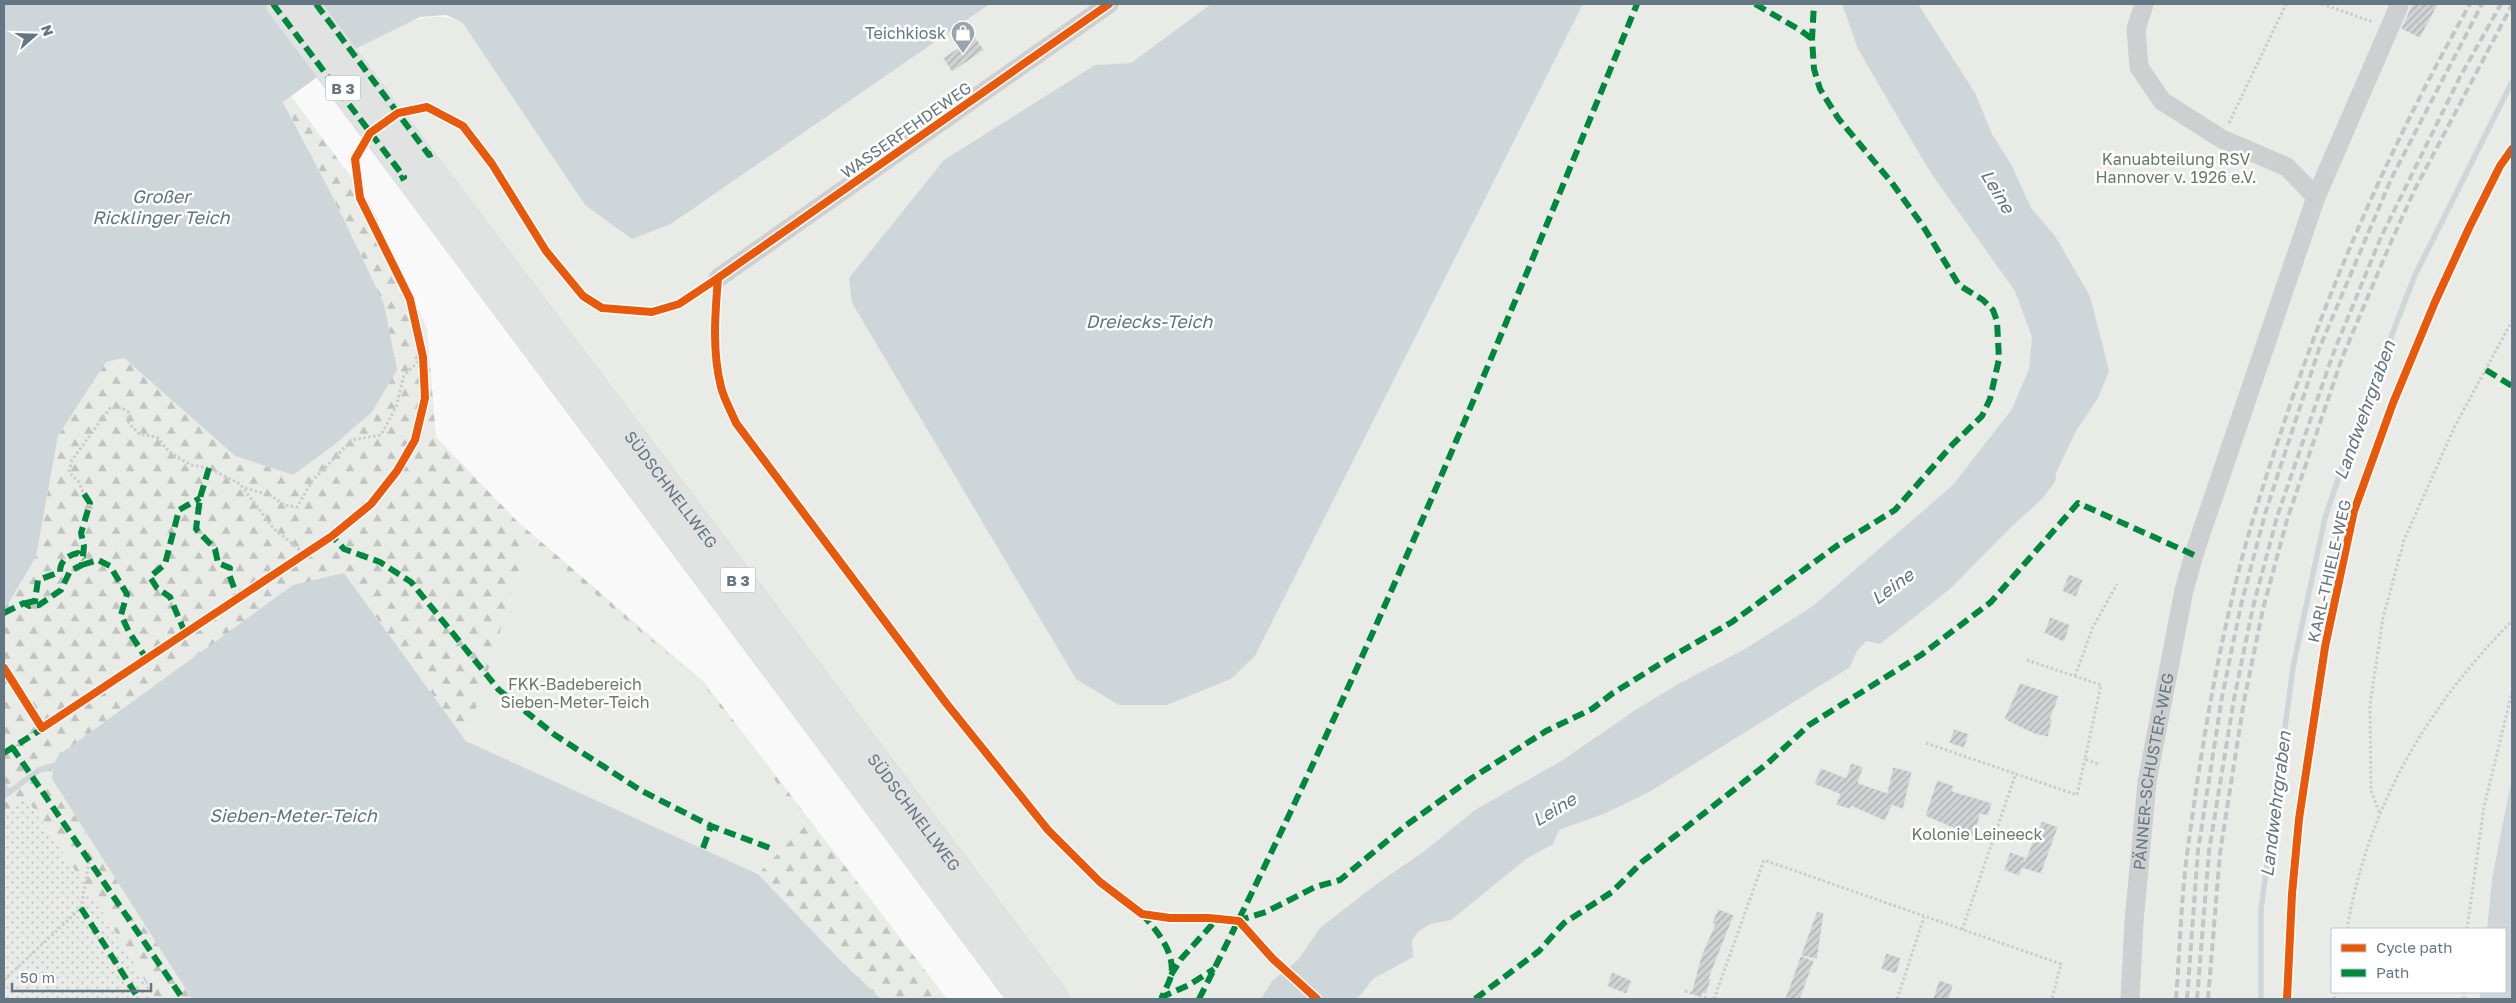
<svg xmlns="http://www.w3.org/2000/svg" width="2516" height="1003" viewBox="0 0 2516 1003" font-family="'Golos Text',sans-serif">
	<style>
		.grass { fill: url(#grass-dots) }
		.forest { fill: url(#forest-firs) }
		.park { fill: #e8ebe6 }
		.water { fill: #ced6d9 }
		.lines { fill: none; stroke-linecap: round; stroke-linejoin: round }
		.stream { stroke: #ced6d9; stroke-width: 5.5 }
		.building { fill: url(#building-hatch); stroke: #e8e8e8 }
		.highway-casing { stroke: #d5d6d6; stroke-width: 29 }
		.path { stroke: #cbcccd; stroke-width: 3; stroke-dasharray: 2.5 2.5; stroke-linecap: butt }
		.minor { stroke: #cecfd0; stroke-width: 19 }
		.highway { stroke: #e1e2e2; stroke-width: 28 }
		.rail { stroke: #c3c5c6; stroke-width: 4; stroke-dasharray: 8 4; stroke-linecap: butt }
		.quiet { stroke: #00873e; stroke-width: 6; stroke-dasharray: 12 6; stroke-linecap: butt }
		.cycleway-casing { stroke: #fff; stroke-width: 11 }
		.cycleway { stroke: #e8590c; stroke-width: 8 }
		.labels { text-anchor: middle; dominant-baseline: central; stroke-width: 5; stroke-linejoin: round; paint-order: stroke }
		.shield { fill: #fff; stroke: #939fa8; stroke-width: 1 }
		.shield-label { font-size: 15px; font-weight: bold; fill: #657683 }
		.poi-label { font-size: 16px; fill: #657683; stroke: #fff; text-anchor: end }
		.street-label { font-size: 16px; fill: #657683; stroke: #fff }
		.park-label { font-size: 16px; fill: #687a64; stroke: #fff }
		.water-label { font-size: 18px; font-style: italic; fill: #60757c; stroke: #fff }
	</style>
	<defs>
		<pattern id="grass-dots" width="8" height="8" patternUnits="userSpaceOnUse" patternTransform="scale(1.25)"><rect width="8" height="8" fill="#e8ebe6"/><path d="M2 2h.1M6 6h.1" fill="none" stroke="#c0c3c0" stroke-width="1.8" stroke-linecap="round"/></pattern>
		<pattern id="forest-firs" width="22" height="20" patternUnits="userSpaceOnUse" patternTransform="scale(1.25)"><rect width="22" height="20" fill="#e8ebe6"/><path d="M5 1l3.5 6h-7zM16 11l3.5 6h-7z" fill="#c0c3c0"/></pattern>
		<pattern id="building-hatch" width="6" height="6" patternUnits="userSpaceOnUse" patternTransform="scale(1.25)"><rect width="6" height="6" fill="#d0d2d3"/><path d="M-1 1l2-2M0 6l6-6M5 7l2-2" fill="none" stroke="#acafb1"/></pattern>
	</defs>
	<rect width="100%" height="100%" fill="#f9f9f9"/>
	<path class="grass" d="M26 798 96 901 156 999H4V813Z"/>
	<path class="forest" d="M291 96 369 201 427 328 436 437 517 521 704 682 947 999H881L841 961 758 874 807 823 529 539 466 741 344 573 52 779 192 999H156L96 901 26 798 4 813V603L6 606 36 557 58 436 106 362 124 358 235 456 293 475 333 446 372 412 334 199 283 101Z"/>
	<path class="park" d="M990 4H1211L1131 63 1095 65 1119 705H1167L1231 679 1255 656 1583 4H2512V777L2492 878 2487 929H2332V992H2480V999H1070L357 48C392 31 423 6 462 22L585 205 671 224Z
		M529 539 702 683 807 823 758 874 466 741Z"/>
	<path class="water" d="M4 4H990L671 224 632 239 585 205 462 22 446 15 420 17 357 48 283 102 334 199 384 304 397 370 372 412 333 446 293 475 235 456 124 358 106 362 58 436 36 557 6 607 4 603Z
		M1211 4H1583L1255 656 1231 679 1167 705H1119L1076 679 852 303 849 278 944 160 1095 65 1131 63Z
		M1842 4H1918L1975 93 1992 134 2012 166 2031 208 2055 236 2090 296 2109 371 2098 398 2076 431 2056 473 2055 482 2042 499 2010 528 1950 589 1880 644 1866 641 1857 651 1850 667 1649 792 1606 813 1559 830 1553 844 1526 859 1451 920 1430 924 1419 931 1412 940 1413 957 1373 979 1357 999H1261L1272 981 1298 960 1320 928 1374 886 1426 850 1475 810 1563 760 1634 711 1678 684 1745 649 1813 606 1953 485 2012 409 2029 369 2032 337 2015 291 1931 173 1903 126 1858 49Z
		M344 573 466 741 758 874 841 961 881 999H192L52 779 53 766 59 755 293 585Z
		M2512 777V999H2480V992H2505V929H2487L2492 878Z"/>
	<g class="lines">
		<path class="stream" d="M4 786 9 793
			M4 796 39 770 53 766
			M2261 999V910L2293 667 2325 518 2352 438 2415 275 2512 82"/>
	</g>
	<path class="building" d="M2412 4H2438L2420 38 2401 29Z
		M975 37 984 50 952 72 943 58Z
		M2069 574 2083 580 2076 597 2062 591Z
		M2050 617 2070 625 2064 642 2044 633Z
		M2020 683 2059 696 2050 719 2052 720 2048 737 2034 734 2004 719Z
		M1954 729 1969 734 1964 748 1949 743Z
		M1851 763 1863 767 1858 783 1887 793 1893 767 1912 772 1903 809 1892 805 1885 821 1851 806 1850 809 1836 805 1840 794 1814 784 1821 768 1846 778Z
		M1937 780 1954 786 1952 791 1992 803 1988 816 1980 814 1975 837 1925 816Z
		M2042 821 2058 827 2041 874 2022 868 2019 876 2004 870 2010 852 2026 858 2024 862Z
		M1718 909 1734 915 1709 978 1711 979 1706 994 1703 993 1701 997 1691 994 1701 957 1715 924 1712 923Z
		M1817 911 1824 913 1817 959 1801 956 1814 961 1800 999H1785Z
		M1886 953 1901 958 1896 974 1881 969Z
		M1612 972 1632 981 1626 994 1607 986Z
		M1939 980 1953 985 1949 999H1933Z"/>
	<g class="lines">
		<defs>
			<g id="highway">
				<path d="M280 4 1023 999"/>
				<path id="s2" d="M305 4 1055 999"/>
			</g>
		</defs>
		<use href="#highway" class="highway-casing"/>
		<path class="path" d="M2322 4 2373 22
			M2229 123 2286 4
			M245 488 270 495 284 505 297 507 312 481 352 440 381 435 396 407 404 375 423 357
			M83 492 79 482 69 472 72 460 110 408C117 405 122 408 128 412L129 423 139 434 157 437 169 452 191 465 209 468 240 484 274 529 305 554
			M2027 660 2101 685 2085 759 2100 765
			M2075 676 2093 627 2117 584
			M1926 743 2077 795 2085 759
			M2379 812 2371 790 2370 705 2383 618 2404 540 2455 426 2512 321
			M2347 929C2368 807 2425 709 2512 621
			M2467 929 2484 807 2512 692
			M1962 930 2016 773
			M1273 959 1317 999
			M4 980 81 908 89 862
			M1685 991 1710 999
			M1714 999 1764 860 2061 964 2052 999
			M1897 999 1924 917
			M2334 999 2336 992
			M2464 999V992"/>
		<g class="minor">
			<path d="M2316 197 2399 6"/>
			<path d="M718 278 1109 4"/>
			<path id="s1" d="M2130 999 2134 922 2147 782 2184 590 2196 548 2316 197 2287 167 2222 139 2162 101 2139 67 2136 29 2144 4"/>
		</g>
		<use href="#highway" class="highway"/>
		<path class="rail" d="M2176 999C2180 949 2181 897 2188 847 2199 766 2212 683 2231 603 2244 545 2262 488 2281 432 2330 282 2393 140 2470 4
			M2187 999 2198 850 2222 697 2241 605 2265 514 2319 349 2392 177 2482 4
			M2197 999 2209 851 2234 699 2253 607 2277 517 2333 354 2381 237 2460 77 2501 4
			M2208 999 2220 853 2244 701 2263 609 2287 520 2342 358 2391 242 2415 189 2512 5"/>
		<path class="quiet" d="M273 4 404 177 400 179
			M316 4 429 155 433 153
			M1755 4 1800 30 1812 39
			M2486 370 2512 386
			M209 468 200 498 196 529 215 549 218 563 230 568 229 574 238 599
			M328 539 332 536 344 549 380 562 411 582 499 690 555 735 640 790 711 826 770 848
			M82 565 98 560 110 566 127 594 121 615 129 632 146 658
			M26 603 35 601 38 580 60 572C60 561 68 555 78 553L84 559
			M4 613 24 603 29 606 39 605 61 590 70 571 82 565 84 546 81 533 90 503 83 492
			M185 633 170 597 157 588 150 577 165 564 179 510 200 498
			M12 747 183 999
			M4 753 45 727
			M703 848 711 826
			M81 908 139 999
			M1142 914C1156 930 1176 952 1171 976 1169 983 1165 990 1162 997
			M1237 921 1266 912 1315 887 1340 880 1405 826 1472 778 1546 731 1592 709 1613 693 1673 656 1732 622 1838 545 1895 510 1953 444 1982 416 1990 399 1999 359 1997 321 1993 310 1983 300 1959 285 1923 226 1892 183 1838 118 1820 89 1814 69 1812 39 1814 4
			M1171 975 1181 959 1217 919
			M1163 999 1162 997 1189 985 1214 969
			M1199 999C1363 676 1500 340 1637 4
			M1475 999 1539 951 1564 923 1612 892 1642 862 1768 763 1809 725 1921 655 1991 602 2078 503 2194 555"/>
		<defs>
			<path id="cycleway" d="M718 278C715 315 712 351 721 387 724 399 731 411 736 423L946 703 1048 830 1100 882 1142 914 1170 918H1209L1239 921 1273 959 1317 999
				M4 668 42 728 332 536 371 504 397 471 415 440 425 398 423 357 410 299 360 198 355 159 370 133 398 113 427 107 463 126 492 164 546 251 583 296 602 308 652 312 679 304 718 278 1109 4
				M2287 999 2292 894 2299 819 2325 647 2354 511 2393 403 2435 302 2469 228 2500 166 2512 149"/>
		</defs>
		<use href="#cycleway" class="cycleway-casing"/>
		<use href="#cycleway" class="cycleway"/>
	</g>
	<defs>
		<symbol id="shop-pin" viewBox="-11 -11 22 30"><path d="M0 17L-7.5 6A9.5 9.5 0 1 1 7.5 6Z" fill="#99a4ac" stroke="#fff"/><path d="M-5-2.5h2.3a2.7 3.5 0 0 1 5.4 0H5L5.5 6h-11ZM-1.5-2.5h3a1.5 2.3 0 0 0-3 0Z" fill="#fff"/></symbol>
	</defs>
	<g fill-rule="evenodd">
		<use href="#shop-pin" x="949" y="19" width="28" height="38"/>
	</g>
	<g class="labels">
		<g class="shield">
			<rect x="325.5" y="75.5" width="35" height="25" rx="4"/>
			<rect x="720.5" y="567.5" width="35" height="25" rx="4"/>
		</g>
		<g class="shield-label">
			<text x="343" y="88">B 3</text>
			<text x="738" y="580">B 3</text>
		</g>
		<g class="poi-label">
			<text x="946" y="33">Teichkiosk</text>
		</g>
		<g class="street-label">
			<text transform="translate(906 130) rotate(-35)">WASSERFEHDEWEG</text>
			<text stroke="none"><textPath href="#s2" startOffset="608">SÜDSCHNELLWEG</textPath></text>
			<text transform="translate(2329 571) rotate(-77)">KARL-THIELE-WEG</text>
			<text stroke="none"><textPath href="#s1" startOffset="229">PÄNNER-SCHUSTER-WEG</textPath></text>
			<text stroke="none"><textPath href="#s2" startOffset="1012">SÜDSCHNELLWEG</textPath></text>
		</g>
		<g class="park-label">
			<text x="2176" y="159">Kanuabteilung RSV<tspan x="2176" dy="18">Hannover v. 1926 e.V.</tspan></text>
			<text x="575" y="684">FKK-Badebereich<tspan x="575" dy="18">Sieben-Meter-Teich</tspan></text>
			<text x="1977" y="834">Kolonie Leineeck</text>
		</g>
		<g class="water-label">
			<text transform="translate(1998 191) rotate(59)">Leine</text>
			<text x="161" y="196">Großer<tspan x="161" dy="21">Ricklinger Teich</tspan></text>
			<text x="1149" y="321">Dreiecks-Teich</text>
			<text transform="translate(2364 410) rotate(-70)">Landwehrgraben</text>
			<text transform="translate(1892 586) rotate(-36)">Leine</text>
			<text transform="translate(2275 804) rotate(-83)">Landwehrgraben</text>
			<text transform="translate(1554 809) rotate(-31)">Leine</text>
			<text x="293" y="815">Sieben-Meter-Teich</text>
		</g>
	</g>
	<rect width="2516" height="1003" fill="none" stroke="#657683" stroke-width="10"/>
	<rect x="2331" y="928" width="175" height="65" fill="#ffffff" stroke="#c1c8cd"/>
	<rect x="2341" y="944" width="25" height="8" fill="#e8590c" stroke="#c1c8cd"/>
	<text x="2376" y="953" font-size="15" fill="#657683">Cycle path</text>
	<rect x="2341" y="969" width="25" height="8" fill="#00873e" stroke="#c1c8cd"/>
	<text x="2376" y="978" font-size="15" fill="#657683">Path</text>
	<g transform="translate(35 35) rotate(70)" stroke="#ffffff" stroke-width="4" paint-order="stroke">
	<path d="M0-4L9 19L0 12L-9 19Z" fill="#657683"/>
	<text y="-8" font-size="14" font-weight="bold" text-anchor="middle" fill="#657683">N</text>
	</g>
	<path d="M12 983v8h139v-8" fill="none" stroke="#657683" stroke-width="2.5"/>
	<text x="20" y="983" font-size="15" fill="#657683" stroke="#ffffff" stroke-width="4" paint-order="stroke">50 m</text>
</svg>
